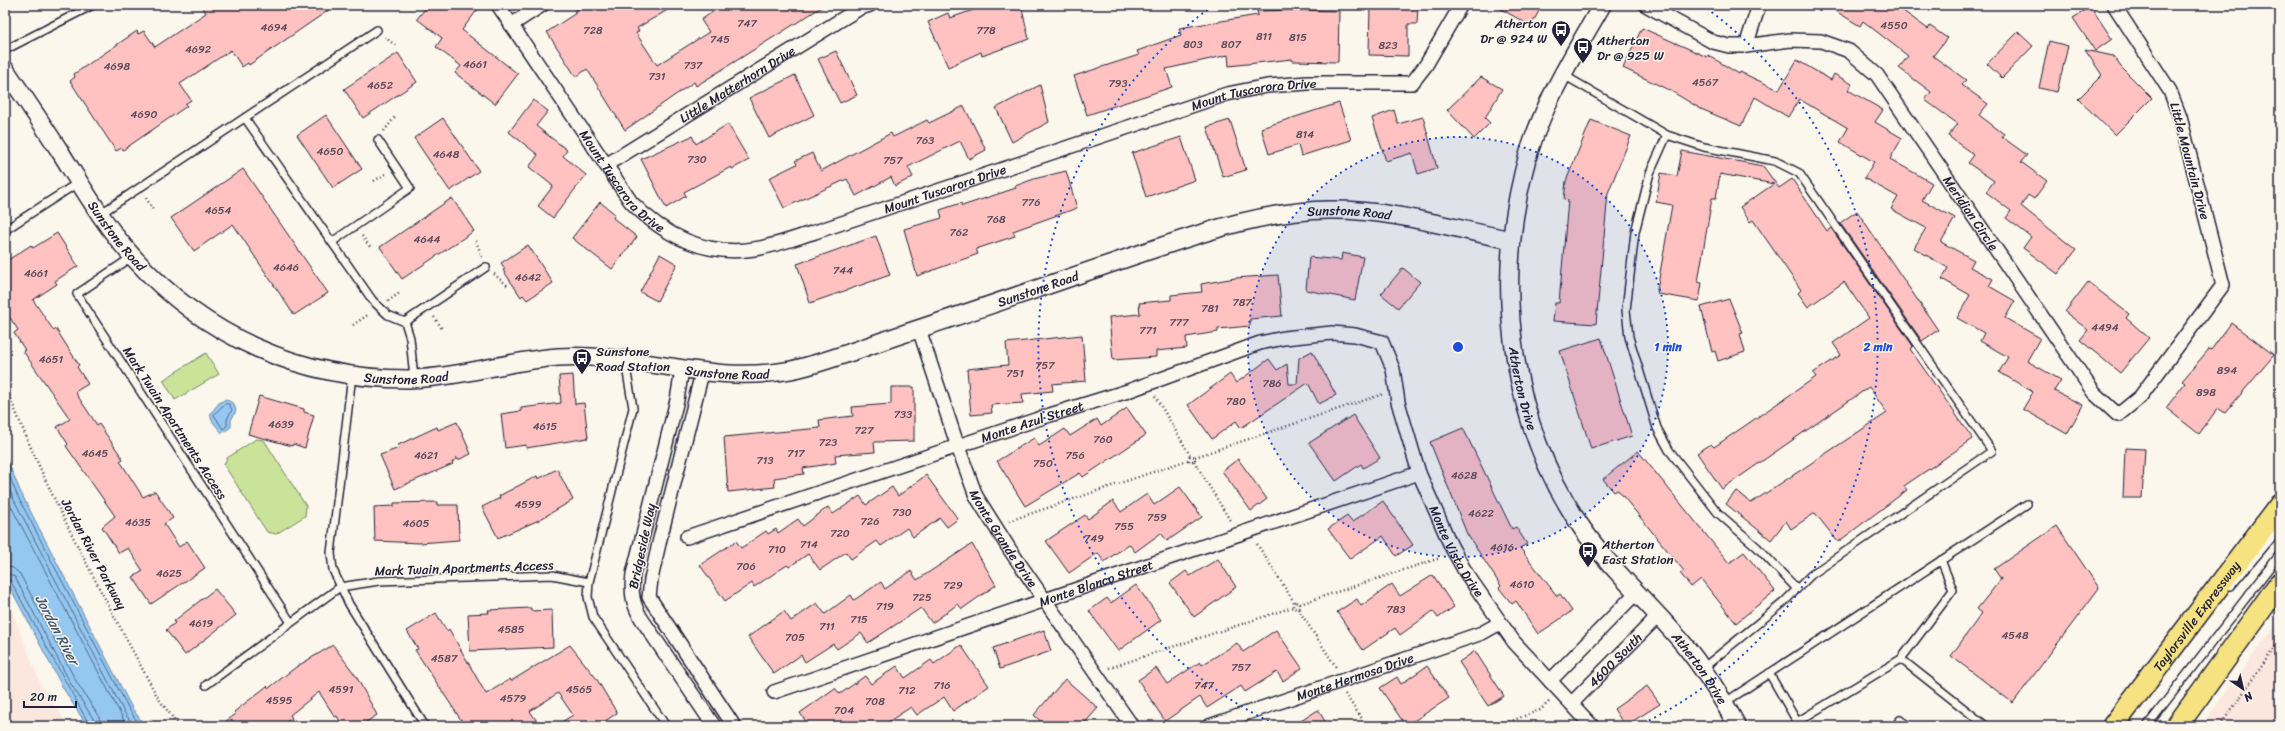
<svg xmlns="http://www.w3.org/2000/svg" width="2285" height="731" viewBox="0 0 2285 731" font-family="Sriracha,sans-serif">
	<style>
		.built { fill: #fce7df }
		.green { fill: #c9e399; stroke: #76826a }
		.water { fill: #94c8f1; stroke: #6686a8 }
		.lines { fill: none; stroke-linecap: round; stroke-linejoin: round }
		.shore { stroke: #506484; stroke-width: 1 }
		.building { fill: #ffc2c1; stroke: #22223b }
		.service-casing { stroke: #22223b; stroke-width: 10 }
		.minor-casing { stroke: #22223b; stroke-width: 16 }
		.tertiary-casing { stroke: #22223b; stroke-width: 20 }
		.primary-casing { stroke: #22223b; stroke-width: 24 }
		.path { stroke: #22223b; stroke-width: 2.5; stroke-dasharray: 1 3; stroke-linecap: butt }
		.service { stroke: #fbf7ec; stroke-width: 7 }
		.minor { stroke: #fbf7ec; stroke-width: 13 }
		.tertiary { stroke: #fbf7ec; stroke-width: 17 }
		.primary { stroke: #f7e281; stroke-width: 21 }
		.ring { fill: none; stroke: #1d4ed8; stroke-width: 2; stroke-dasharray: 2 4 }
		.labels { text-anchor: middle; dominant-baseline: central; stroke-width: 3; stroke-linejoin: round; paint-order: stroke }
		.number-label { font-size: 11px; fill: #594a5c }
		.poi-label { font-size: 13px; fill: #22223b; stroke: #fbf7ec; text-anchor: start }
		.street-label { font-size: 13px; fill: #22223b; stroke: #fbf7ec }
		.water-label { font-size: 14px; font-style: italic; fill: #445472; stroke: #fbf7ec }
		.centre { fill: #1d4ed8; stroke: #fbf7ec; stroke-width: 2 }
		.ring-label { font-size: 12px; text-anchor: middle; font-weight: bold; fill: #1d4ed8; stroke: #fbf7ec; stroke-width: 3; stroke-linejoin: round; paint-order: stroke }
	</style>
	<rect width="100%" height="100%" fill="#fbf7ec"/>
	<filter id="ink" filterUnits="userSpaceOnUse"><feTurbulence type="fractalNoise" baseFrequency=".025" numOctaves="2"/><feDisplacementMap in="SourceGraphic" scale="8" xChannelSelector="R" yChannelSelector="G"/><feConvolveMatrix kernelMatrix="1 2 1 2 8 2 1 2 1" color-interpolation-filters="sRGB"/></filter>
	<g filter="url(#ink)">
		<path class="built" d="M5 594 41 685 69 726H5Z
			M2280 619V726H2201Z"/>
		<path class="green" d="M206 353 219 374 175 400 163 380Z
			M256 439 264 440 306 506 305 516 276 534 267 532 224 465 227 458Z"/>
		<path class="water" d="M226 399 234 404 236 411 231 420V427L222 433 212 421 210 414 219 403Z
			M5 455 21 493 132 708 145 726H87L63 688 5 578Z"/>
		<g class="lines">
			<path class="shore" d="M225 404H229L232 410 227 419V426L223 429 214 415Z
				M5 465 17 495 129 709 140 726
				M5 479 13 498 124 712 134 726
				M5 495 127 726
				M5 566 13 568 20 574 76 681 99 717 101 726
				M5 572 15 577 71 684 94 720 95 726
				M5 578 10 580 90 726"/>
		</g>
		<path class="building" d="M201 5H336L249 65 248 63 242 67 231 50 180 84 191 100 185 104 187 106 123 150 122 148 116 151 70 81 75 77 74 74 137 31 138 34 144 31 155 47 206 13Z
			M428 5H481L462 30 518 74 495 104 455 73 461 66 436 47 442 38 417 19Z
			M584 5H676L637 28 639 31 636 33 657 65 709 32 701 20 722 5H825L696 86 694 82 625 130 587 69 576 77 547 32 576 13 574 11Z
			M988 5H1021L1029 39 982 56 981 52 948 67 928 22 948 13 950 18Z
			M1370 5H1418L1417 24H1408V56L1369 55Z
			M1494 5H1542L1531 26Z
			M1826 5H1895L1928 29 1930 26 1947 38 1933 56 1966 80 1962 85 1988 104 1979 115 2004 134 2002 137 2027 155 2021 162 2047 181 2034 199 2028 195 2021 206 2076 250 2058 274 2023 248 2031 237 2006 218 2011 211 1986 192 1994 181 1968 163 1974 155 1948 136 1958 124 1925 100 1931 92 1899 68 1908 56 1863 21 1860 26Z
			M2091 7 2112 39 2095 51 2073 18Z
			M1298 10 1339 11 1338 62 1292 61V59L1229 66 1228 55 1166 69 1172 87 1087 115 1074 76 1139 55 1137 51 1181 35 1179 28 1258 15 1257 11Z
			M1642 28 1707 57 1708 55 1739 74 1740 72 1779 90 1797 60 1831 80 1834 74 1852 84 1848 90 1883 110 1875 122 1902 138 1890 159 1932 183 1922 200 1955 218 1941 242 1974 260 1970 267 1993 279 1989 286 2015 301 2005 318 2040 338 2027 361 2061 380 2054 391 2083 405 2067 434 2023 409 2033 392 1999 372 2008 357 1980 341 1984 333 1957 318 1970 295 1942 279 1948 268 1914 248 1926 228 1891 209 1898 197 1864 178 1874 162 1840 142 1848 128 1799 99 1788 117 1755 97 1741 126 1701 109 1671 91 1623 68Z
			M2018 32 2033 46 2002 78 1987 64Z
			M2049 41 2068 46 2057 92 2039 88Z
			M2085 50 2113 56 2121 67 2152 98 2115 135 2078 99 2102 75Z
			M836 51 857 95 840 103 818 59Z
			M398 53 417 82 363 118 344 89Z
			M795 75 814 115 769 138 749 98Z
			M1481 77 1502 89 1485 118 1490 123 1474 139 1447 110Z
			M1040 85 1049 122 1012 142 996 108Z
			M533 100 548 111 536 126 567 150 563 156 586 175 553 218 538 206 553 186 529 167 538 155 509 132Z
			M1339 103 1351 140 1301 156 1298 145 1269 154 1261 128Z
			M964 106 986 150 969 159 960 141 908 167 913 177 895 186 891 177 856 196 847 179 784 208 769 178 797 164 795 161 812 153 821 171 891 133 893 137 927 120 929 123Z
			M1394 110 1398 124 1423 117 1437 168 1418 174 1412 153 1386 161 1372 118Z
			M326 115 362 169 333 188 297 135Z
			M443 118 479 171 450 191 414 138Z
			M1230 120 1246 170 1223 177 1207 127Z
			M1591 120 1631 136 1608 193 1596 324 1553 321 1555 303H1559L1568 200 1564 199 1566 181Z
			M728 124 749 160 732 169 731 167 684 192 686 196 666 208 641 159 692 136 696 144Z
			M1181 137 1195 180 1146 197 1132 153Z
			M1682 151 1763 166 1779 188 1792 179 1827 231 1831 228 1913 346 1910 349 1973 439 1904 486 1907 490 1838 542 1815 513 1791 529 1786 521 1771 540 1726 504 1736 491 1751 503 1887 413 1869 387 1722 489 1697 453 1711 444 1714 447 1816 377 1813 373 1841 355 1833 343 1869 318 1844 282 1808 307 1798 293 1801 290 1753 220 1750 222 1740 207 1774 184 1720 174 1716 198H1712L1698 282 1702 283 1699 301 1658 294 1657 290 1672 205 1656 202 1661 173 1677 176Z
			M243 169 328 293 294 315 233 224 194 251 171 218Z
			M1066 171 1077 208 1013 231 1015 236 976 249 978 254 917 276 904 229 942 218 940 210 961 203 962 206 1016 188 1015 186 1034 179Z
			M452 198 474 231 402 279 380 247Z
			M600 202 615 214 613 218 637 237 612 269 572 238Z
			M1857 211 1938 330 1922 341 1840 223Z
			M57 233 78 266 55 281 57 284 33 300 54 331 56 329 79 365 77 367 88 384 75 392 97 425 99 424 123 459 120 461 143 497 155 491 173 518 164 524 179 547 187 541 205 568 151 604 133 577 143 571 128 548 119 553 102 527 115 516 66 446 68 444 57 427 70 419 23 351 25 350 14 333 18 330 5 310V262L31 245 33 248Z
			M876 236 890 275 810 303 797 264Z
			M528 245 553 283 527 300 523 295 521 297 503 270 505 269 501 263Z
			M1342 253 1363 257 1355 300 1306 290 1309 257 1341 260Z
			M660 254 677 264 657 301 640 292Z
			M1403 268 1420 282 1398 308 1381 294Z
			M1278 275 1282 316 1250 319V326L1218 329V332L1186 337 1187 348 1156 351V357L1113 360 1109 317 1140 314 1139 303 1171 300V295L1202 292 1201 284 1235 278Z
			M2088 282 2129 314 2126 318 2149 338 2120 373 2080 340 2088 330 2065 312Z
			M1729 299 1743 333 1740 334 1745 352 1718 361 1715 351 1712 352 1701 307Z
			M2231 323 2274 355 2225 413 2218 408 2199 434 2166 408 2185 383 2182 381 2209 349 2211 350Z
			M1082 335 1086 381 1052 384 1053 391 1022 394 1023 403 991 405 992 413 971 415 967 369 1008 365 1006 343Z
			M1601 338 1632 436 1591 449 1560 351Z
			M1312 351 1336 395 1319 404 1308 383 1241 428 1236 421 1212 439 1188 405 1230 374 1236 383 1269 359 1277 370 1287 364 1289 384H1297L1299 358Z
			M573 375 575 404 584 403 588 438 526 448V445L505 448 501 414 521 411V408L561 403 559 376Z
			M891 387H914V441L874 442 875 452 835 455 836 463 803 468 804 474 774 478 775 487 728 492 724 437 820 428 819 420 853 416 852 407 891 404Z
			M259 396 304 409V412L314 415 305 448 293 444 292 446 248 434Z
			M1127 408 1146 435 1083 477 1080 473 1025 506 997 461 1034 438 1039 446 1065 429 1070 436 1097 419 1101 426Z
			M1353 415 1380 458 1363 468 1361 464 1336 481 1309 443Z
			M457 422 471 454 458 460 456 457V460L452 462 453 464 395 489 380 455 399 448 398 445 437 427 438 430Z
			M1463 428 1512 529 1516 527 1527 544 1520 548 1557 596 1560 594 1572 611 1538 634 1516 601 1512 604 1499 588 1501 586 1467 534 1430 442Z
			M2125 448 2145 449 2142 498H2123Z
			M1638 451 1729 563 1744 552 1775 591 1736 623 1701 579 1691 587 1680 573 1684 571 1618 490 1614 492 1603 479Z
			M1238 459 1267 499 1251 511 1222 471Z
			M557 469 573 500 539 520 498 538 482 507 500 498 499 496 537 476 538 479Z
			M926 475 958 519 947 527 940 518 913 537 907 528 881 546 877 541 851 559 846 552 820 570 808 554 789 567 787 565 754 587 752 583 725 601 700 565 736 541 741 548 766 531 768 534 776 529 778 533 798 519 803 526 828 507 833 514 860 496 866 505 892 487 898 496Z
			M1180 487 1202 517 1167 541 1161 533 1135 552 1129 544 1104 562 1098 553 1069 573 1046 541 1085 515 1088 519 1113 501 1121 512 1147 494 1154 505Z
			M1383 501 1413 545 1396 556 1383 536 1350 559 1328 529 1347 516 1352 522Z
			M437 502V505H458L459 540 420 543 375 541 374 507 394 506V503Z
			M2057 526 2099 588 2013 703 1951 656 1982 613 1977 609 2001 579 1994 569Z
			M972 544 996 585 962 609 958 604 932 623 921 608 868 643 861 633 837 649 833 644 805 662 801 655 774 674 748 637 784 611 791 621 817 603 825 614 851 595 854 600 881 582 885 589 911 571 917 580Z
			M1218 559 1236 587 1194 617 1170 583 1186 571 1190 576Z
			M1433 575 1454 607 1438 618 1433 611 1400 635 1395 628 1363 650 1337 612 1357 599 1361 606 1392 584 1400 596Z
			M1136 585 1161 620 1118 651 1089 611 1107 598 1111 603Z
			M215 589 236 615 185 655 166 630 175 623 174 621Z
			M531 608V611L552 610 553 647 470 651 468 614 489 613 488 610Z
			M436 613 447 631 449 629 486 694 510 679 511 681 570 645 596 678 617 713 598 726H555L573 715 558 693 530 711 540 726H465L415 650 418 649 407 631Z
			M1044 630 1051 651 1000 669 993 648Z
			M1276 630 1302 668 1283 681 1277 672 1245 692 1241 686 1207 708 1200 697 1165 721 1138 680 1156 668 1167 684 1200 662 1202 665 1237 643 1243 652Z
			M333 645 356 676 377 715 360 726H343L337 716 335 717 319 692 290 715 292 718 281 726H219L236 714 234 712 267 686 269 688 296 667Z
			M961 645 989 686 953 711 944 697 917 715 911 707 882 726H809L800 713 835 688 840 694 865 676 871 684 897 666 905 678 931 660 934 664Z
			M1475 651 1504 696 1488 706 1459 662Z
			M1427 666 1449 698 1406 726 1380 688 1397 677 1401 684Z
			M1065 679 1098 708 1082 726H1046L1034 715Z
			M1647 686 1660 704 1625 726 1614 709Z
			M1318 710 1328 726H1293Z"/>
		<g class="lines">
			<defs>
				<path id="service" d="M5 50 93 5
					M1562 74 1667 135 1704 147 1775 161 1799 173 1992 451 1811 575 1783 603 1703 668
					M245 118 373 301 388 315 405 322 410 338 414 378
					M1667 135 1650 173 1635 232 1626 310 1629 337 1657 428 1669 450 1718 513 1757 547 1797 589
					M100 214 377 30
					M5 230 79 182
					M332 242 410 188 378 140
					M132 257 77 294 290 621
					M405 322 486 267
					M625 361 633 408 589 582 588 597 593 617 666 726
					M352 375 331 553 333 570 349 604 425 726
					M2231 586 2280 528
					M1901 659 1953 590 1941 560
					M1769 673 1799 725
					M206 685 340 587 379 581 552 575 589 582
					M1724 703 2027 504
					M1797 722 1901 659 1986 726
					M1895 726 1900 720 1909 726
					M2147 726 2280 554"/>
				<g id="minor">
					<path id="s1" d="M498 5 631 202C663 235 706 257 754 249 775 246 795 238 815 232L1227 94 1267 86 1308 83H1412L1426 65 1461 5"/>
					<path id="s2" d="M1646 5 1713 42 1729 46H1746L1790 40 1821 41 1849 51 1877 75 2094 393 2118 415 2140 397 2223 285 2180 117 2170 91 2114 5"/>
					<path d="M511 25 542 5"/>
					<path d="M1746 46 1759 5"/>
					<path id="s3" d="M606 165 860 8 870 5"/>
					<path id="s4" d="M919 329 958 447 976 496 1010 550 1132 726"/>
					<path d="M682 370 677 400 633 574C631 592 632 603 641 618L714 726"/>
					<path d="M702 373 660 539 651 579 649 597 734 726"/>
					<path id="s5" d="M687 537 1050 415 1128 391 1260 343 1284 338 1332 333 1355 335 1382 342 1393 369 1398 402 1419 473 1451 546 1466 573 1514 642 1592 726"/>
					<path d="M1550 681 1636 593"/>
					<path id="s6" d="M774 692 1419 473"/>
					<path id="s7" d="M1572 703 1658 616"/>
					<path id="s8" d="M1209 726 1482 633 1500 623"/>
				</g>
				<g id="tertiary">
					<path id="s9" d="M1602 5C1571 59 1537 113 1523 174 1494 293 1512 426 1582 528 1611 570 1649 603 1681 641 1703 667 1721 696 1737 726"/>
					<path id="s10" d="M5 69C24 97 43 125 61 153 83 188 105 226 133 257 205 337 300 379 408 379 459 378 507 361 558 357 639 352 709 386 791 370 829 362 866 346 903 334 983 308 1062 280 1142 253 1204 232 1263 211 1329 210 1391 209 1451 228 1511 240"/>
				</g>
				<g id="primary">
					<path id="s11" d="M2113 726 2280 505"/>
					<path d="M2177 726 2280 583"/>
				</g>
			</defs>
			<use href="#service" class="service-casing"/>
			<use href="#minor" class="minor-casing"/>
			<use href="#tertiary" class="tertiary-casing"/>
			<use href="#primary" class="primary-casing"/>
			<path class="path" d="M385 37 397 47
				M384 131 395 117
				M374 181 387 173
				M146 198 154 211
				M362 236 371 248
				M476 241 482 257
				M494 274 507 285
				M388 301 401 292
				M434 317 443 330
				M353 325 369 314
				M5 384C46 493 103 595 158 698L179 726
				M1155 396 1190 455 1195 457V461H1189L1190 455
				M1195 457 1383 394
				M1194 461 1231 522
				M1009 521 1188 460
				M1257 544 1294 602 1293 607 1296 609 1299 608V603L1294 602
				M1300 604 1440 558
				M1298 609 1336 667
				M1109 668 1293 607
				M1345 694 1367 726
				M1498 726 1540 710 1550 701
				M2220 726 2280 640"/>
			<use href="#service" class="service"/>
			<use href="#minor" class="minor"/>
			<use href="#tertiary" class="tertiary"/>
			<use href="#primary" class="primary"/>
		</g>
	</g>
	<circle cx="1458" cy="347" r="210" fill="#1d4ed8" fill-opacity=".12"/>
	<g class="ring">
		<circle cx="1458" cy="347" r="210"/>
		<path d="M1274 724A420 420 0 0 1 1214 5M1702 5A420 420 0 0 1 1642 724"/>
	</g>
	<defs>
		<symbol id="bus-pin" viewBox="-11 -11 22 30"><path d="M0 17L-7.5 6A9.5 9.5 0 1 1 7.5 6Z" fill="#22223b" stroke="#fbf7ec"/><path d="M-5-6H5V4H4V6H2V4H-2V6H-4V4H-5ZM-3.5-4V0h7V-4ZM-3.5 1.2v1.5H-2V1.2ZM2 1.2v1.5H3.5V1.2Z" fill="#fff"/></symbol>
	</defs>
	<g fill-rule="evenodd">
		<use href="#bus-pin" x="1550" y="19" width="22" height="30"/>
		<use href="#bus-pin" x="1572" y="36" width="22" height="30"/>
		<use href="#bus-pin" x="571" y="347" width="22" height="30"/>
		<use href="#bus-pin" x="1577" y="540" width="22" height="30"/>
	</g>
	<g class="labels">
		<g class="number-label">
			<text x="747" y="23">747</text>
			<text x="1894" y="25">4550</text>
			<text x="274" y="27">4694</text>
			<text x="593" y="30">728</text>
			<text x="986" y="30">778</text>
			<text x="1264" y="36">811</text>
			<text x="1298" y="37">815</text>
			<text x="720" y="39">745</text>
			<text x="1193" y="44">803</text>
			<text x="1231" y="44">807</text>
			<text x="1388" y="45">823</text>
			<text x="198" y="49">4692</text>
			<text x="475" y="64">4661</text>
			<text x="693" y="65">737</text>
			<text x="117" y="66">4698</text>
			<text x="657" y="76">731</text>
			<text x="1705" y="82">4567</text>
			<text x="1118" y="83">793</text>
			<text x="380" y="85">4652</text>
			<text x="144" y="114">4690</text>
			<text x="1305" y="134">814</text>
			<text x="925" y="140">763</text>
			<text x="330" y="151">4650</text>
			<text x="446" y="154">4648</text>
			<text x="697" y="159">730</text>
			<text x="893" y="160">757</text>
			<text x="1031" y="202">776</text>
			<text x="218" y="210">4654</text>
			<text x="996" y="219">768</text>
			<text x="959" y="232">762</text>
			<text x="427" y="239">4644</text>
			<text x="286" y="267">4646</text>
			<text x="843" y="270">744</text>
			<text x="36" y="273">4661</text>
			<text x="528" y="277">4642</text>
			<text x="1242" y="302">787</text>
			<text x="1210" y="308">781</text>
			<text x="1179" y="322">777</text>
			<text x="2105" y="327">4494</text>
			<text x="1148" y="330">771</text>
			<text x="51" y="359">4651</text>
			<text x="1045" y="365">757</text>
			<text x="2227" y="370">894</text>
			<text x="1015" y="373">751</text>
			<text x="1272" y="383">786</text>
			<text x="2206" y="392">898</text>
			<text x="1236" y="401">780</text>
			<text x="903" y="414">733</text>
			<text x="281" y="424">4639</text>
			<text x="545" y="426">4615</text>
			<text x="864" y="430">727</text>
			<text x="1103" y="439">760</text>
			<text x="828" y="442">723</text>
			<text x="95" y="453">4645</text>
			<text x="796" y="453">717</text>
			<text x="426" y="455">4621</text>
			<text x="1075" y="455">756</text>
			<text x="765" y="460">713</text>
			<text x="1043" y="463">750</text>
			<text x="1464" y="475">4628</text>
			<text x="528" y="504">4599</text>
			<text x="902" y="512">730</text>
			<text x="1481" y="513">4622</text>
			<text x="1157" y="517">759</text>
			<text x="870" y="521">726</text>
			<text x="138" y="522">4635</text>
			<text x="416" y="523">4605</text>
			<text x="1124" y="526">755</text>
			<text x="840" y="533">720</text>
			<text x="1094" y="538">749</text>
			<text x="809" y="544">714</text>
			<text x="1502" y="547">4616</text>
			<text x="777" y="549">710</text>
			<text x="746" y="566">706</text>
			<text x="169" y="573">4625</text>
			<text x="1522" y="584">4610</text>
			<text x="953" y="585">729</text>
			<text x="922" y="597">725</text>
			<text x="885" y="606">719</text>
			<text x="1396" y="609">783</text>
			<text x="859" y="619">715</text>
			<text x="201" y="623">4619</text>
			<text x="827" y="626">711</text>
			<text x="511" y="629">4585</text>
			<text x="2015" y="635">4548</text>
			<text x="795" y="637">705</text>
			<text x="444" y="658">4587</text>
			<text x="1241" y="667">757</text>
			<text x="942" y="685">716</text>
			<text x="1204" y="685">747</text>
			<text x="341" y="689">4591</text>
			<text x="579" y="689">4565</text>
			<text x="907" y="690">712</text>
			<text x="513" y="698">4579</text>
			<text x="279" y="700">4595</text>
			<text x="875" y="701">708</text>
			<text x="844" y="710">704</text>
		</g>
		<g class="poi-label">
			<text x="1547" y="23" text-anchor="end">Atherton<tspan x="1547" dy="15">Dr @ 924 W</tspan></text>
			<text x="1597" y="40">Atherton<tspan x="1597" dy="15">Dr @ 925 W</tspan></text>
			<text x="596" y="351">Sunstone<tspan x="596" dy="15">Road Station</tspan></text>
			<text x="1602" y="544">Atherton<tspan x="1602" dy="15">East Station</tspan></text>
		</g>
		<g class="street-label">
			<text stroke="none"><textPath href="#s3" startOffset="154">Little Matterhorn Drive</textPath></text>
			<text stroke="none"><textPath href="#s1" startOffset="899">Mount Tuscarora Drive</textPath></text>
			<text transform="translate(2190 161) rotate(75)">Little Mountain Drive</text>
			<text stroke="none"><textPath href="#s1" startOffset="216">Mount Tuscarora Drive</textPath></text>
			<text stroke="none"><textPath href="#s1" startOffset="575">Mount Tuscarora Drive</textPath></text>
			<text stroke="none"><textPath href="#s10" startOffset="1507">Sunstone Road</textPath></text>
			<text stroke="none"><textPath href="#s2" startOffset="419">Meridian Circle</textPath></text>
			<text stroke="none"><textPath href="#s10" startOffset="201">Sunstone Road</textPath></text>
			<text stroke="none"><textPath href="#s10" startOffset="1184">Sunstone Road</textPath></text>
			<text stroke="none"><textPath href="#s10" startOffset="860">Sunstone Road</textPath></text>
			<text stroke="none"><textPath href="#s10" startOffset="536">Sunstone Road</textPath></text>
			<text stroke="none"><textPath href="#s9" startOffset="404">Atherton Drive</textPath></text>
			<text stroke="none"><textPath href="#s5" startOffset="364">Monte Azul Street</textPath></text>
			<text transform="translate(175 423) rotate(57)">Mark Twain Apartments Access</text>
			<text stroke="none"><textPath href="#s4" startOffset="227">Monte Grande Drive</textPath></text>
			<text transform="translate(642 546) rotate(-78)">Bridgeside Way</text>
			<text stroke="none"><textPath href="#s5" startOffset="952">Monte Vista Drive</textPath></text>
			<text transform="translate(94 554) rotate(62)">Jordan River Parkway</text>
			<text transform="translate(464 568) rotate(-2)">Mark Twain Apartments Access</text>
			<text stroke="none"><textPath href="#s6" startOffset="340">Monte Blanco Street</textPath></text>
			<text stroke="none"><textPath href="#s11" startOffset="138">Taylorsville Expressway</textPath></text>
			<text stroke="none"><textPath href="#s7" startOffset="61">4600 South</textPath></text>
			<text stroke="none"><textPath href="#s9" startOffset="740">Atherton Drive</textPath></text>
			<text stroke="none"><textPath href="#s8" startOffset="154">Monte Hermosa Drive</textPath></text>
		</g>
		<g class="water-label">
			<text transform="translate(57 630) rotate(62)">Jordan River</text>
		</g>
	</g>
	<circle cx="1458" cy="347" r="6" class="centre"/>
	<g class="ring-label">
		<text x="1668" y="351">1 min</text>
		<text x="1878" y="351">2 min</text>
	</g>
	<rect width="2285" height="731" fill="none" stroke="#fbf7ec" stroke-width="20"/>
	<rect x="10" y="10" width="2265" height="711" fill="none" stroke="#22223b" stroke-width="1.5" filter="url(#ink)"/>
	<g transform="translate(2243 689) rotate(146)" stroke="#fbf7ec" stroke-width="3" paint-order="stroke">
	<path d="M0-3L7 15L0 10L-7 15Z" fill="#22223b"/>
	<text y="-6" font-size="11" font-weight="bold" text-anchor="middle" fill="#22223b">N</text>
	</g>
	<path d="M24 701v6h52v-6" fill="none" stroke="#22223b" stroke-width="2"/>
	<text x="30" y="701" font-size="12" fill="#22223b" stroke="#fbf7ec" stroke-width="3" paint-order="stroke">20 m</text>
</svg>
